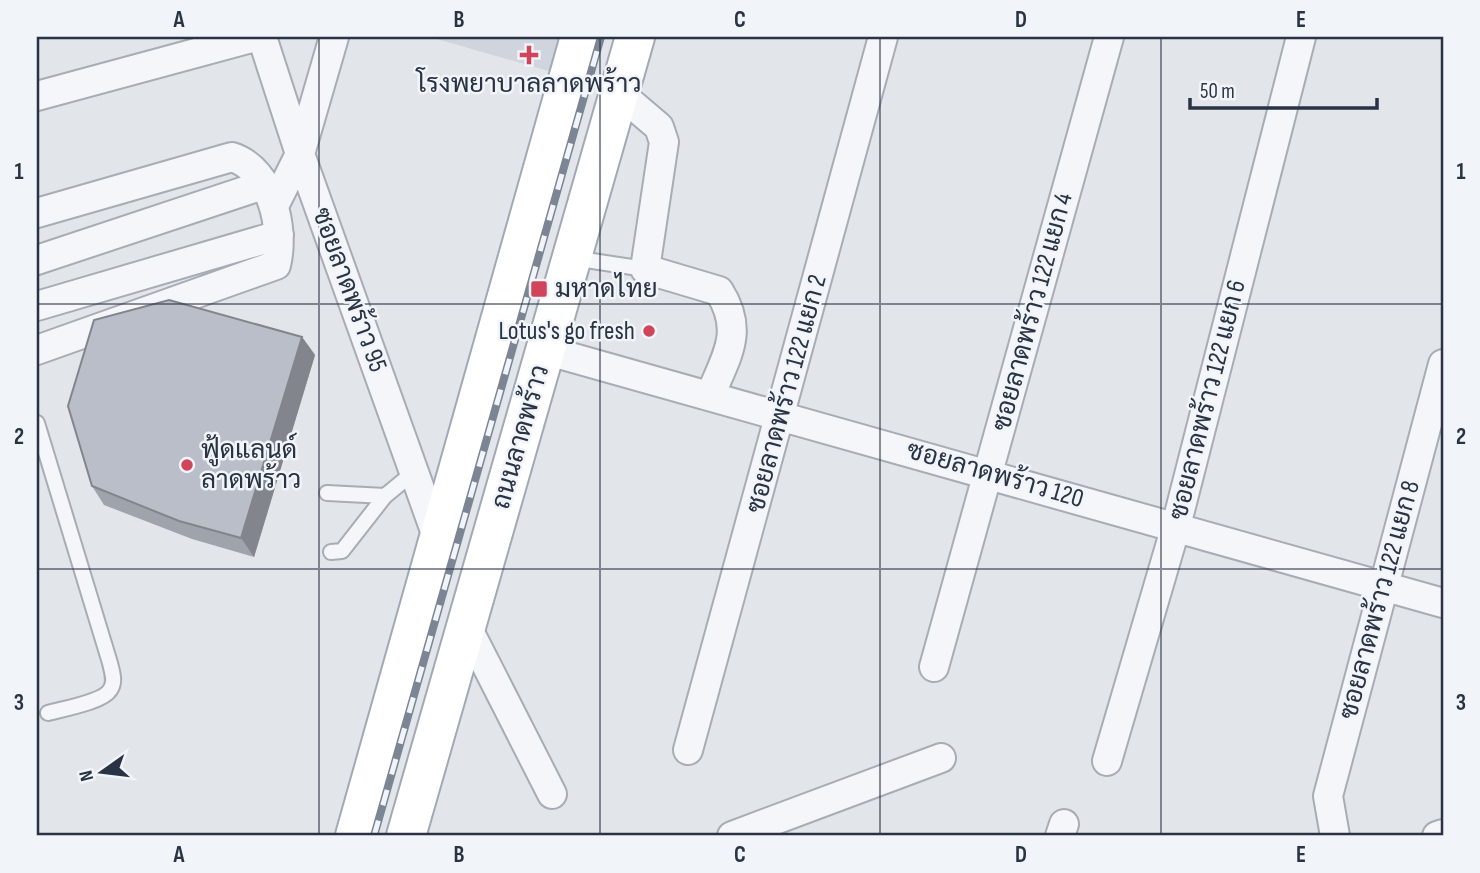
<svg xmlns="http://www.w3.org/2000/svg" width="1480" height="873" viewBox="0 0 1480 873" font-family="'Sofia Sans Condensed',Sarabun,sans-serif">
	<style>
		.built { fill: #d0d4dc }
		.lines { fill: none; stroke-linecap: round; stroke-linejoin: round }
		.service-casing { stroke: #a7acb5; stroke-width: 18 }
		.minor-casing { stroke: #a7acb5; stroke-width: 32 }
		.primary-casing { stroke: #a1a9b6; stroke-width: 42 }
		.service { stroke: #f5f6f9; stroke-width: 14 }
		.minor { stroke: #f5f6f9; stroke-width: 28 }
		.primary { stroke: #fff; stroke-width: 38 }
		.rail-casing { stroke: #7b8594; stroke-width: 8 }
		.rail { stroke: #f1f4f8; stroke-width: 5; stroke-dasharray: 16; stroke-linecap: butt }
		.wall { fill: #9fa3ac }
		.shaded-wall { fill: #82858c }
		.building { fill: #b9bec8; stroke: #82858c; stroke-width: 2 }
		.grid { fill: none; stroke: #293343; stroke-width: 2; stroke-opacity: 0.55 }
		.poi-dot { fill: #d1455b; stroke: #f1f4f8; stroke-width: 2.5 }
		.labels { text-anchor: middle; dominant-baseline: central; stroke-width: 5; stroke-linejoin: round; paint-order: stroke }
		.poi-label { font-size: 26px; fill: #293343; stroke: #f1f4f8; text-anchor: start }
		.street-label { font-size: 26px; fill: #293343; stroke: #f1f4f8 }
		.neatline { fill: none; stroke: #293343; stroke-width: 2.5 }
		.grid-label { font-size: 23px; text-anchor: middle; font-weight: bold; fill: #293343 }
	</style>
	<rect width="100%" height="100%" fill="#e2e5ea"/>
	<path class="built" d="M430 37H570L559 74Z"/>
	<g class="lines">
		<defs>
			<path id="service" d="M573 258 645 269
				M37 423 110 663C112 672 116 682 110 690 103 702 62 709 48 713
				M327 493 385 496
				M331 552 342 551 385 496 414 472"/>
			<path id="minor" d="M262 37 300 154 439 542
				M619 93 659 127 664 142 645 269 719 291C745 332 726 356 710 396
				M37 96 255 37
				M274 206 300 154 334 37
				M37 213 232 157C272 170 285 229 276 265L37 350
				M37 260 263 185
				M37 306 279 235
				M545 350 1443 603
				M467 627 552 794
				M934 667 1109 37
				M688 750 883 37
				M1107 761 1176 526 1301 37
				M732 836 941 758
				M1060 836 1064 824
				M1335 836 1328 796 1443 364
				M1437 836 1443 834"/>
			<path id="primary" d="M355 836 580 37
				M406 836 635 37"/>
		</defs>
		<use href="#service" class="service-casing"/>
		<use href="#minor" class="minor-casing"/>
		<use href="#primary" class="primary-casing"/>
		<use href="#service" class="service"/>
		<use href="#minor" class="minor"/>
		<use href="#primary" class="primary"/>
		<defs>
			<path id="rail" d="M374 836 601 37"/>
		</defs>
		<use href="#rail" class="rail-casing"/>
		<use href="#rail" class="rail"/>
	</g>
	<path class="wall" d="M302 337 315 355 254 557 192 539 104 505 92 486Z"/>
	<path class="shaded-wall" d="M302 337 315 355 254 557 241 538Z"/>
	<path class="building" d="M169 300 302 337 241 538 179 521 92 486 68 406 94 320Z"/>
	<path class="grid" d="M319 37V836M600 37V836M880 37V836M1161 37V836M37 304H1443M37 569H1443"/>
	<g class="poi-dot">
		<path d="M525.5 44.5h7v7h7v7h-7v7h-7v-7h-7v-7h7z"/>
		<rect x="530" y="280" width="18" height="18" rx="3.5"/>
		<circle cx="649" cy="331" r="7"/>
		<circle cx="187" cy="465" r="7"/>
	</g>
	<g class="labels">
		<g class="poi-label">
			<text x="529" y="84" text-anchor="middle">โรงพยาบาลลาดพร้าว</text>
			<text x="555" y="289">มหาดไทย</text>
			<text x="635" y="331" text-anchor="end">Lotus's go fresh</text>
			<text x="201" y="450">ฟู้ดแลนด์<tspan x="201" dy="30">ลาดพร้าว</tspan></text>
		</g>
		<g class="street-label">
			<text transform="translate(349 290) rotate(70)">ซอยลาดพร้าว 95</text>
			<text transform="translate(1033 312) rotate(-75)">ซอยลาดพร้าว 122 แยก 4</text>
			<text transform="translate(787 394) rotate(-75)">ซอยลาดพร้าว 122 แยก 2</text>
			<text transform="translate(1208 400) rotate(-76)">ซอยลาดพร้าว 122 แยก 6</text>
			<text transform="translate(521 437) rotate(-74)">ถนนลาดพร้าว</text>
			<text transform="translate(995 475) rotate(16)">ซอยลาดพร้าว 120</text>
			<text transform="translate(1380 600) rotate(-75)">ซอยลาดพร้าว 122 แยก 8</text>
		</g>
	</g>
	<rect width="1480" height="873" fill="none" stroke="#f1f4f8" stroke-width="77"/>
	<g transform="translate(102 772) rotate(256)" stroke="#f1f4f8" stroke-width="5" paint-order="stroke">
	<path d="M0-5L12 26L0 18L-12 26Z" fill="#293343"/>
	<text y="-10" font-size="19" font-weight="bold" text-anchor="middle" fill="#293343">N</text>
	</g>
	<path d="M1190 98v10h187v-10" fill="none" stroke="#293343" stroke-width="3.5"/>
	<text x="1200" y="98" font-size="21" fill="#293343" stroke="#f1f4f8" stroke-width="5" paint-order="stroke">50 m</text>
	<rect x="38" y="38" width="1404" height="796" class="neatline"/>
	<g class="grid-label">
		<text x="179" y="27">A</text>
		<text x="459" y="27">B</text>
		<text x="740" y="27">C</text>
		<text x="1021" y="27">D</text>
		<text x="1301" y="27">E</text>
		<text x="19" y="179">1</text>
		<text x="1461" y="179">1</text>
		<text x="19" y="444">2</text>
		<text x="1461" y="444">2</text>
		<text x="19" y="710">3</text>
		<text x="1461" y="710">3</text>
		<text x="179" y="862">A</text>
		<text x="459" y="862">B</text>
		<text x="740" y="862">C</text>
		<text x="1021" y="862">D</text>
		<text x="1301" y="862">E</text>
	</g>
</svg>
